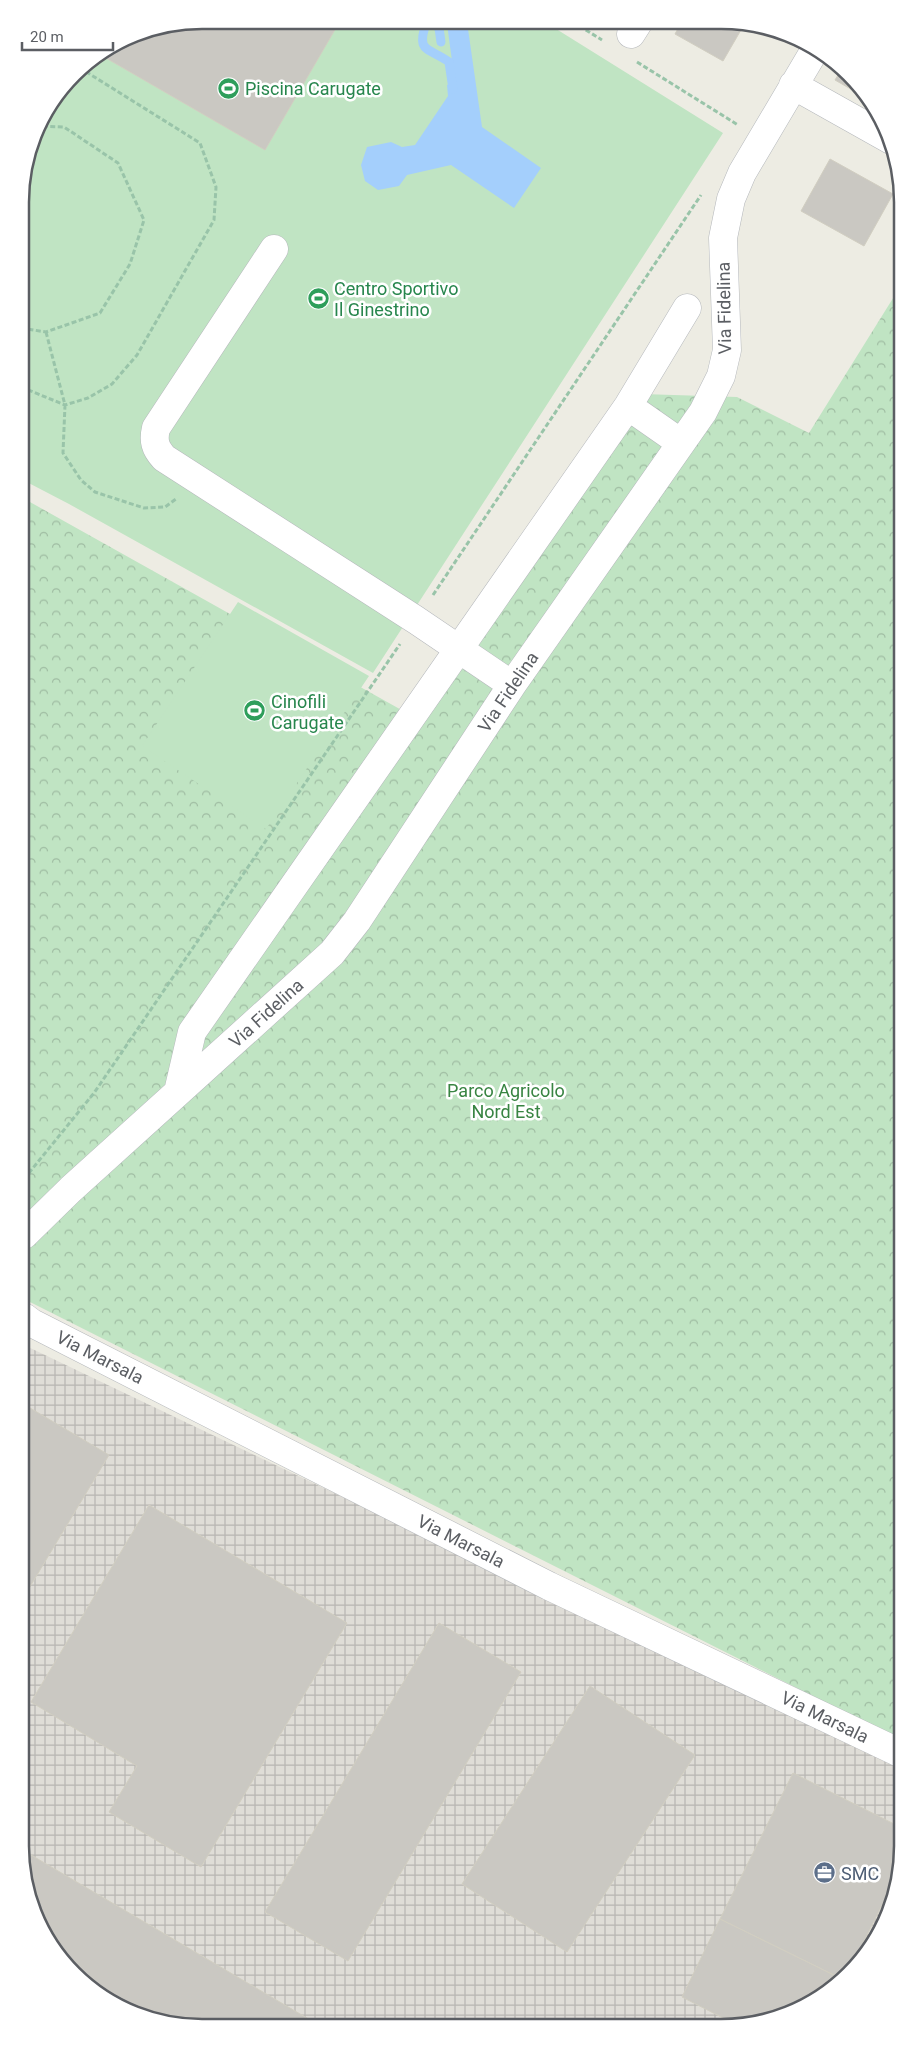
<svg xmlns="http://www.w3.org/2000/svg" width="923" height="2048" viewBox="0 0 923 2048" font-family="Roboto,sans-serif">
	<style>
		.industrial { fill: url(#industrial-grid) }
		.forest { fill: url(#forest-crowns) }
		.pitch { fill: #c0e4c3 }
		.water { fill: #a4cffc }
		.lines { fill: none; stroke-linecap: round; stroke-linejoin: round }
		.stream { stroke: #a4cffc; stroke-width: 9 }
		.building { fill: #cac8c2; stroke: #d1cec1 }
		.minor-casing { stroke: #b5b8bc; stroke-width: 29 }
		.path { stroke: #99c4a9; stroke-width: 3; stroke-dasharray: 5 2.5; stroke-linecap: butt }
		.minor { stroke: #fff; stroke-width: 28 }
		.labels { text-anchor: middle; dominant-baseline: central; stroke-width: 5; stroke-linejoin: round; paint-order: stroke }
		.leisure-label { font-size: 18px; fill: #27864d; stroke: #fff; text-anchor: start }
		.street-label { font-size: 18px; fill: #5b5e63; stroke: #fff }
		.park-label { font-size: 18px; fill: #388442; stroke: #fff }
		.service-label { font-size: 18px; fill: #4e5e75; stroke: #fff; text-anchor: start }
		.rim { fill: none; stroke: #5b5e63; stroke-width: 2.5 }
	</style>
	<defs>
		<pattern id="industrial-grid" width="8" height="8" patternUnits="userSpaceOnUse" patternTransform="scale(1.25)"><rect width="8" height="8" fill="#dfddd7"/><path d="M0 4h8M4 0v8" fill="none" stroke="#b8b6b2"/></pattern>
		<pattern id="forest-crowns" width="20" height="18" patternUnits="userSpaceOnUse" patternTransform="scale(1.25)"><rect width="20" height="18" fill="#c0e4c3"/><path d="M2 6a3 3 0 1 1 6 0M12 15a3 3 0 1 1 6 0" fill="none" stroke="#9fbca2"/></pattern>
	</defs>
	<rect width="100%" height="100%" fill="#edece3"/>
	<path class="industrial" d="M24 1345 902 1764 903 1858 889 1915 865 1957 822 1997 768 2022 167 2025 121 2009 82 1983 26 1893Z"/>
	<path class="forest" d="M895 295H897L902 1741 24 1299 21 497 414 717 642 394 737 397 809 433Z"/>
	<path class="pitch" d="M202 20 545 22 723 133 373 673 69 504 21 479 20 190 39 121 82 65 133 34Z
		M238 602 369 676 266 829 142 746Z"/>
	<path class="water" d="M467 22 482 127 541 168 514 208 451 165 407 175 399 186 378 190 365 181 361 165 367 147 391 142 402 147 415 145 448 96 447 85 455 83 447 24Z"/>
	<g class="lines">
		<path class="stream" d="M427 21C415 53 428 47 449 62L453 89
			M429 21 439 28 441 42"/>
	</g>
	<path class="building" d="M202 20 340 21 265 150 99 54 133 34Z
		M681 23H745L723 61 675 34Z
		M843 67 870 100 835 80Z
		M830 159 893 194 864 246 801 211Z
		M25 1405 109 1455 25 1595Z
		M149 1505 347 1623 201 1867 109 1812 137 1766 31 1702Z
		M439 1623 521 1672 348 1961 265 1912Z
		M590 1686 695 1755 567 1952 462 1884Z
		M793 1773 902 1828 903 1858 901 1867 848 1973 842 1979 720 1919Z
		M26 1852 317 2024 167 2025 121 2009 82 1983 50 1947 26 1893Z
		M720 1919 842 1979 822 1997 768 2022H731L682 1997Z"/>
	<g class="lines">
		<defs>
			<path id="minor" d="M631 34 638 23
				M793 85 891 140
				M274 249 156 428C153 441 155 448 164 458L416 620 512 685
				M628 406 681 443
				M178 1092 192 1032 628 406 687 308
				M24 1235 71 1189 332 953 357 921 512 685 703 412 721 376 727 350 723 238 731 199 742 173 816 48
				M24 1317 32 1323 549 1586 902 1754"/>
		</defs>
		<use href="#minor" class="minor-casing"/>
		<path class="path" d="M573 22 602 40
			M637 62 738 125
			M21 328 46 332 100 313 130 264 144 220 118 163 64 127 38 126
			M46 332 65 405 63 453 81 480 95 492 144 508 165 507 176 499
			M21 387 65 405 88 398 112 384 137 355 214 220 216 187 200 143 80 68
			M433 595 701 195
			M24 1179 94 1093 400 644"/>
		<use href="#minor" class="minor"/>
	</g>
	<defs>
		<symbol id="stadium-disc" viewBox="-11 -11 22 22"><circle r="9.5" fill="#2e9e5b" stroke="#fff"/><path d="M0-5a6.5 5 0 1 0 0 10a6.5 5 0 1 0 0-10ZM-3.5-1.8h7v3.6h-7Z" fill="#fff"/></symbol>
		<symbol id="office-disc" viewBox="-11 -11 22 22"><circle r="9.5" fill="#5c6f8a" stroke="#fff"/><path d="M-6-3h4V-5.5h4V-3h4V5H-6ZM-1-4.5V-3h2v-1.5ZM-6 0V1H6V0Z" fill="#fff"/></symbol>
	</defs>
	<g fill-rule="evenodd">
		<use href="#stadium-disc" x="216" y="76" width="25" height="25"/>
		<use href="#stadium-disc" x="306" y="286" width="25" height="25"/>
		<use href="#stadium-disc" x="242" y="698" width="25" height="25"/>
		<use href="#office-disc" x="812" y="1860" width="25" height="25"/>
	</g>
	<g class="labels">
		<g class="leisure-label">
			<text x="245" y="88">Piscina Carugate</text>
			<text x="334" y="288">Centro Sportivo<tspan x="334" dy="21">Il Ginestrino</tspan></text>
			<text x="271" y="701">Cinofili<tspan x="271" dy="21">Carugate</tspan></text>
		</g>
		<g class="street-label">
			<text transform="translate(724 308) rotate(-91)">Via Fidelina</text>
			<text transform="translate(508 692) rotate(-56)">Via Fidelina</text>
			<text transform="translate(266 1013) rotate(-42)">Via Fidelina</text>
			<text transform="translate(100 1357) rotate(27)">Via Marsala</text>
			<text transform="translate(461 1541) rotate(27)">Via Marsala</text>
			<text transform="translate(825 1717) rotate(26)">Via Marsala</text>
		</g>
		<g class="park-label">
			<text x="506" y="1090">Parco Agricolo<tspan x="506" dy="21">Nord Est</tspan></text>
		</g>
		<g class="service-label">
			<text x="841" y="1873">SMC</text>
		</g>
	</g>
	<path d="M0 0H923V2048H0ZM202 29H721A173 173 0 0 1 894 202V1846A173 173 0 0 1 721 2019H202A173 173 0 0 1 29 1846V202A173 173 0 0 1 202 29Z" fill="#fff" fill-rule="evenodd"/>
	<path class="rim" d="M202 29H721A173 173 0 0 1 894 202V1846A173 173 0 0 1 721 2019H202A173 173 0 0 1 29 1846V202A173 173 0 0 1 202 29Z"/>
	<path d="M22 42v8h91v-8" fill="none" stroke="#5b5e63" stroke-width="2.5"/>
	<text x="30" y="42" font-size="15" fill="#5b5e63" stroke="#ffffff" stroke-width="4" paint-order="stroke">20 m</text>
</svg>
